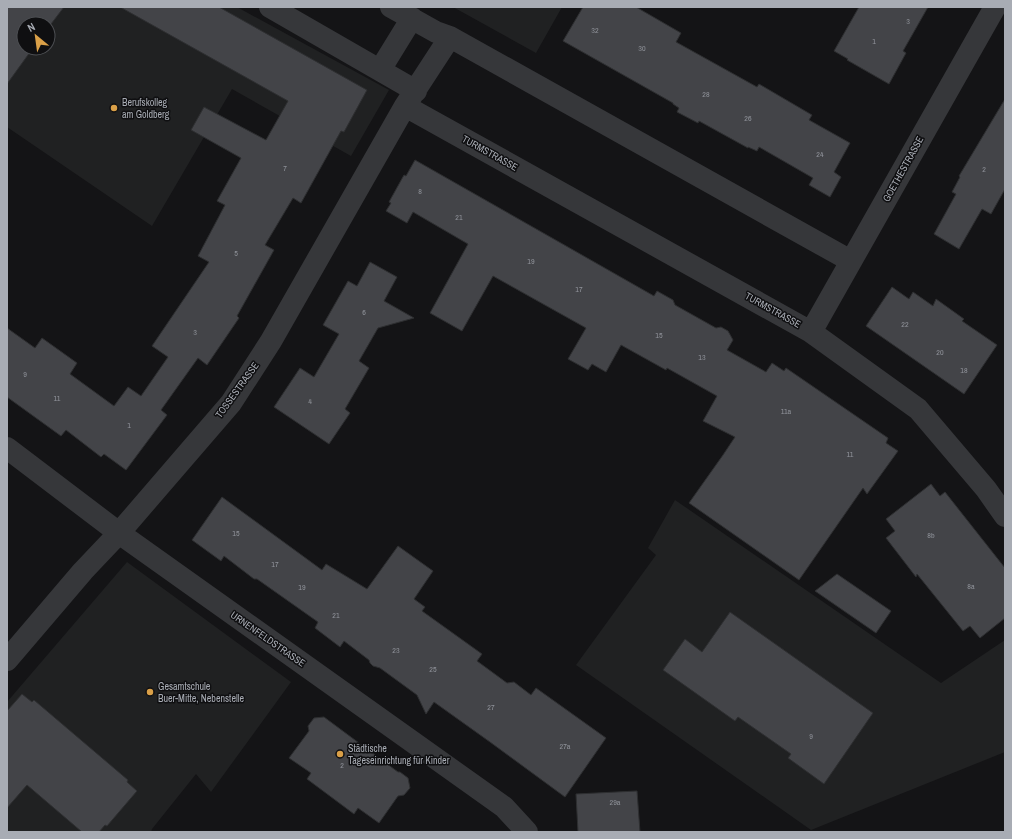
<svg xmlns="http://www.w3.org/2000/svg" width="1012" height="839" viewBox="0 0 1012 839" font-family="'Archivo Narrow',sans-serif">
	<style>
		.built { fill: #202122; fill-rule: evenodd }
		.building { fill: #434448; stroke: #2e2f31 }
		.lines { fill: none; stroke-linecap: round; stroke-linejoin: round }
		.minor { stroke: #36373a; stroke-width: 22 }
		.poi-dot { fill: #daa048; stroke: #0f0f11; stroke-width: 1.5 }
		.labels { text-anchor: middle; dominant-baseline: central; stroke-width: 3; stroke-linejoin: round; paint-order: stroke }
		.number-label { font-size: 8px; fill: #8f9299 }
		.poi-label { font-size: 10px; fill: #a8acb4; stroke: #0f0f11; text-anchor: start }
		.street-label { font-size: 10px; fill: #a8acb4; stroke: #0f0f11 }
	</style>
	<rect width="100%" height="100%" fill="#141416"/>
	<path class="built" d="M7 7H237L389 90 351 156 232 89 152 226 7 127ZM24 24H48V48H24Z
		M453 7H562L536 53Z
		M675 500 941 683 1005 640V752L811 830 576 665 656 555 648 548Z
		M127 562 291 682 211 792 196 774 152 829 151 832H7V702Z"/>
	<path class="building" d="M7 7H64L48 28V24H24V48H33L7 84Z
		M120 7H219L367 90 344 132 341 131 301 203 293 198 265 245 274 250 237 316 239 318 207 365 198 358 161 410 167 415 126 470 104 454 101 457 66 430 61 436 7 397V328L35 348 42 338 77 363 70 374 114 406 128 387 141 396 168 357 152 346 209 262 198 256 225 205 217 201 241 158 191 130 204 107 266 140 288 101Z
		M583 7H636L681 33 676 42 757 87 759 84 812 115 809 120 850 143 834 172 841 177 830 197 809 185 813 178 759 147 757 151 748 147V148L699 121 698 123 677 112 679 108 673 104V103L563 41Z
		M859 7H928L903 51 906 53 889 84 847 60 848 59 834 51Z
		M1005 99V189L991 214 982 209 959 249 934 234 956 194 952 192 960 177 959 176Z
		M415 160 654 296 657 291 673 300 675 305 716 328 721 327 728 331 733 340 727 350 766 372 772 363 784 371 786 368 888 438 886 443 898 451 867 494 863 488 799 580 689 503 723 455 735 437 703 421 717 396 667 368 666 370 621 345 606 372 592 364 588 370 568 359 586 328 493 276 462 331 430 313 468 244 413 212 407 223 386 211 391 203 389 202 404 175 406 176Z
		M370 262 397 277 384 301 414 318 378 328 359 361 369 368 345 409 350 413 329 444 274 407 300 368 314 377 339 334 323 325 348 281 357 286Z
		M892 287 909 299 913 292 933 306 936 299 964 319 962 321 997 345 964 394 866 326Z
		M931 484 940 496 945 492 1005 568V618L980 638 970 626 963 631 917 574 916 577 886 538 895 531 886 519Z
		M222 497 322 570 326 564 367 589 398 546 433 571 414 599 425 607 422 611 482 654 477 661 507 683 514 682 531 695 536 688 606 738 565 797 490 742 434 702 426 714 417 695 380 668 373 666 370 663 369 660 344 641 340 647 315 628 318 622 257 579H254L224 556 221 561 192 540Z
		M837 574 891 611 876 633 815 591Z
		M730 612 873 713 824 784 788 758 791 754 738 717 735 721 663 670 685 639 702 652Z
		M22 694 32 702 34 700 128 780 127 782 137 791 107 826 105 825 99 832H82L27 785 7 808V711Z
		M324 717 398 772H400L408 778 410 788 404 795 398 796 379 823 358 808 354 814 307 779 311 773 289 758 309 731 308 726 314 718Z
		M637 791 640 832H578L576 794Z"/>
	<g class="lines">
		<path class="minor" d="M270 7 416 91
			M391 7 436 32 450 37 851 261
			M380 70 412 18
			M405 106 811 332 918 409 986 489 1005 516
			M811 332 995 7
			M7 448 119 533 504 807 527 832
			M7 660 83 571 119 533 231 403 271 341 405 106 450 37"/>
	</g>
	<g class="poi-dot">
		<circle cx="114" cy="108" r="4"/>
		<circle cx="150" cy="692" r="4"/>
		<circle cx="340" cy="754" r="4"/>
	</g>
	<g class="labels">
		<g class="number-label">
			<text x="908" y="21">3</text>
			<text x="595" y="30">32</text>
			<text x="874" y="41">1</text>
			<text x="642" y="48">30</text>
			<text x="706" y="94">28</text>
			<text x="748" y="118">26</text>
			<text x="820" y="154">24</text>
			<text x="285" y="168">7</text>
			<text x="984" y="169">2</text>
			<text x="420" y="191">8</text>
			<text x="459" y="217">21</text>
			<text x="236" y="253">5</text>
			<text x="531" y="261">19</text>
			<text x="579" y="289">17</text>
			<text x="364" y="312">6</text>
			<text x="905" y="324">22</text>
			<text x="195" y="332">3</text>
			<text x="659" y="335">15</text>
			<text x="940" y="352">20</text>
			<text x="702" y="357">13</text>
			<text x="964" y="370">18</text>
			<text x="25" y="374">9</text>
			<text x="57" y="398">11</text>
			<text x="310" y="401">4</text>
			<text x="786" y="411">11a</text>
			<text x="129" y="425">1</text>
			<text x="850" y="454">11</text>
			<text x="236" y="533">15</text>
			<text x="931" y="535">8b</text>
			<text x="275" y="564">17</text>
			<text x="971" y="586">8a</text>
			<text x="302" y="587">19</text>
			<text x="336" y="615">21</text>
			<text x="396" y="650">23</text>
			<text x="433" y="669">25</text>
			<text x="491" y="707">27</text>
			<text x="811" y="736">9</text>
			<text x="565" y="746">27a</text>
			<text x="342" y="765">2</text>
			<text x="615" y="802">29a</text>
		</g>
		<g class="poi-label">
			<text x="122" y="102">Berufskolleg<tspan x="122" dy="12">am Goldberg</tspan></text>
			<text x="158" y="686">Gesamtschule<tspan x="158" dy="12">Buer-Mitte, Nebenstelle</tspan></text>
			<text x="348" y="748">Städtische<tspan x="348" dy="12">Tageseinrichtung für Kinder</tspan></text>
		</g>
		<g class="street-label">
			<text transform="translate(490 153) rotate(29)">TURMSTRASSE</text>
			<text transform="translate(903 169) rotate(-61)">GOETHESTRASSE</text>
			<text transform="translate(773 310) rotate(29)">TURMSTRASSE</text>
			<text transform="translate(237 390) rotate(-54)">TOSSESTRASSE</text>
			<text transform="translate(268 639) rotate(35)">URNENFELDSTRASSE</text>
		</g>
	</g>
	<rect width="1012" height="839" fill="none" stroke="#a8acb4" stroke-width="16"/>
	<g transform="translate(36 36) rotate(331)"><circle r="19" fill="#0f0f11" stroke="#4c4e52"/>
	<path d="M0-3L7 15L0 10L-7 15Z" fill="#daa048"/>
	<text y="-6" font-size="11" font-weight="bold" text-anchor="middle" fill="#a8acb4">N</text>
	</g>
</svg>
